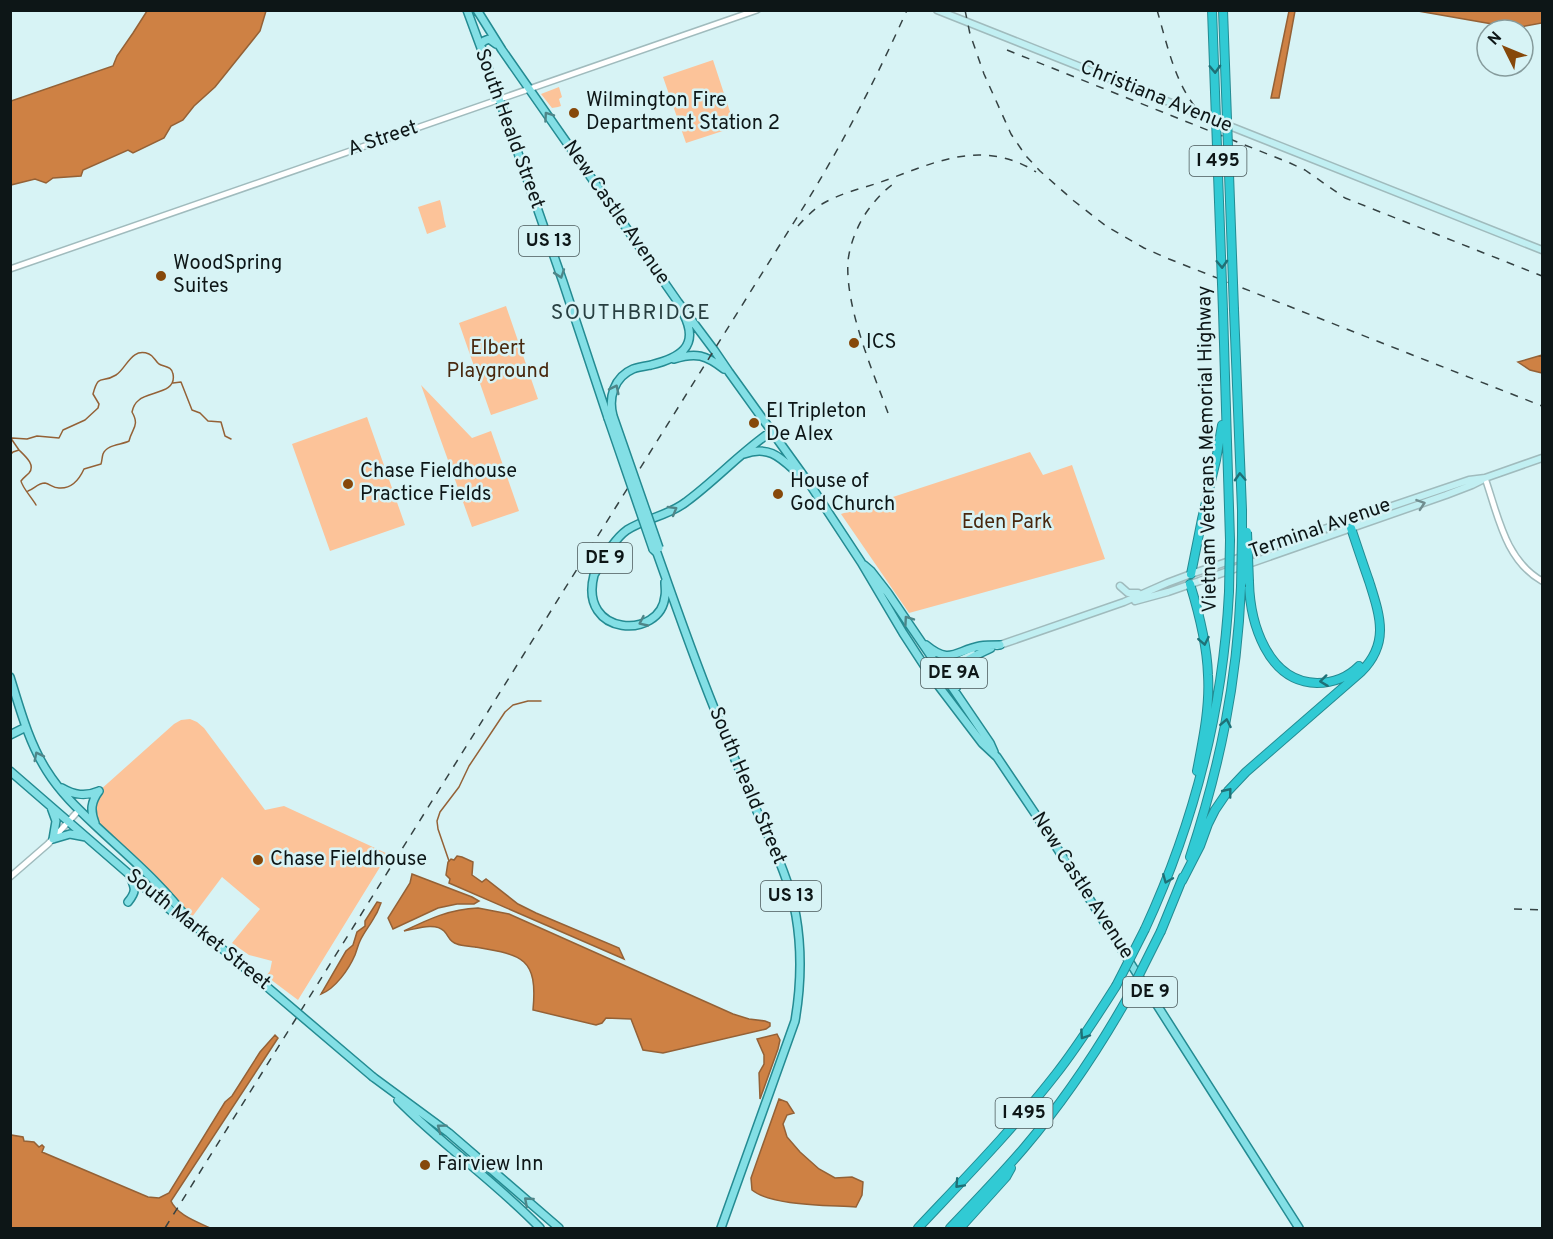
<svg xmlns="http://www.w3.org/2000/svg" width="1553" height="1239" viewBox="0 0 1553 1239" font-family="Overpass,sans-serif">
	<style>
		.green { fill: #fcc399 }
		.water { fill: #ce8144; stroke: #946136; stroke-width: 1.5 }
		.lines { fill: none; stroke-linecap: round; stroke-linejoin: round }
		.stream { stroke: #946136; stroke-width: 1.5 }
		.tertiary-casing { stroke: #a0bbbd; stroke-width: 8 }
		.secondary-casing { stroke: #a0bbbd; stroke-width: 9 }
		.primary-casing { stroke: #248b92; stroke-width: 10 }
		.motorway-casing { stroke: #248b92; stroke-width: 10 }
		.tertiary { stroke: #fff; stroke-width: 5 }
		.secondary { stroke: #c1eff2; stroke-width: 6 }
		.primary { stroke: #83dfe5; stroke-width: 7 }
		.motorway { stroke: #31cad4; stroke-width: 8 }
		.rail { stroke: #354243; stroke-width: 1.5; stroke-dasharray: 8 8; stroke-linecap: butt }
		.primary-bridge-casing { stroke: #248b92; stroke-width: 10; stroke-linecap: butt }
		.motorway-bridge-casing { stroke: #248b92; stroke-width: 10; stroke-linecap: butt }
		.primary-bridge { stroke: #83dfe5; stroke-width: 7 }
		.motorway-bridge { stroke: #31cad4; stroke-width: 8 }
		.oneway { stroke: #1f7076 }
		.oneway2 { stroke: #4e8588 }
		.oneway3 { stroke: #708d8f }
		.poi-dot { fill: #86480a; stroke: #d7f3f5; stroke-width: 2 }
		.labels { text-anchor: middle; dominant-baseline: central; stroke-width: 5; stroke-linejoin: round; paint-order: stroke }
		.shield { fill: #d7f3f5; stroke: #4a585a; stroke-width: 1.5 }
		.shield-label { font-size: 18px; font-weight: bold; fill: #0d1617 }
		.street-label { font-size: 20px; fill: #0d1617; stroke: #d7f3f5 }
		.poi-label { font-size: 20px; fill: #0d1617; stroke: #d7f3f5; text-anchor: start }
		.park-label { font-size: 20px; fill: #48280e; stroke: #d7f3f5 }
		.neighbourhood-label { font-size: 21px; letter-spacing: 1.5px; fill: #283f41; stroke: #d7f3f5 }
	</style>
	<rect width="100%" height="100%" fill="#d7f3f5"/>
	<path class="green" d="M713 60 735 127 686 143 663 77Z
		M559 87 562 97 559 99 561 106 558 107 552 108 541 94Z
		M440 200C443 209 443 218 446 227L427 234 418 207Z
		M506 306 538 399 491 415 459 323Z
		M421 385 472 438 491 431 519 511 472 527Z
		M367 417 405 525 330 551 292 444Z
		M1030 452 1043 475 1072 465 1105 559 909 613 841 514Z
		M190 719 197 722 204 728 265 810 284 806 388 854 298 1000 266 976 270 971 272 961 249 955 232 943 260 909 222 877 189 921 163 889 96 825 92 811 99 791 174 724 181 720Z"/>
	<path class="water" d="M147 11H266L260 31 215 87 194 106 183 120 171 126 164 138 133 153 128 150 83 170 81 176 53 178 46 183 35 179 11 185V101L113 66 117 56 133 33Z
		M1289 11H1295L1279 98H1271Z
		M1418 11H1542V23L1515 28Z
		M1542 355V373L1530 370 1518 362Z
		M457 856 462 857 473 862 472 875 482 882 486 879 518 904 536 913 619 948 624 959 449 883 450 879 446 875 448 862 451 859 454 860Z
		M412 874 472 897 479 901 474 904H457L438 908 393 929 388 918 410 883Z
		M377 902 381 903C379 907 378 912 375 916 371 924 364 932 360 941 358 945 357 950 355 955 349 969 335 989 321 994L346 951 353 945 357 932 365 926V921Z
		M478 908 509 914 733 1014 749 1019 765 1021 770 1023V1026L766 1029 663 1053 643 1050 631 1019 606 1018 602 1023 596 1025 533 1010C538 957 522 955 475 947 469 946 462 946 457 944 449 942 449 936 444 931 435 922 416 929 404 931 429 919 450 909 478 908Z
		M777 1034 780 1040 778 1049 760 1099 759 1073 764 1064V1055L757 1039Z
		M275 1035 278 1038 171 1201C177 1215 198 1222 210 1228H11V1135L23 1137 24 1141 34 1142 39 1147 42 1145 44 1147 42 1152 148 1197 159 1198 169 1193 225 1102 232 1096 260 1052Z
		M779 1099 787 1102 794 1113 787 1115 783 1124 787 1137 800 1152 819 1169 835 1178 852 1177 863 1182 862 1195 856 1207C830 1205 771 1206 752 1190L751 1178Z"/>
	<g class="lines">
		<path class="stream" d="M173 383 181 382 192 410 200 413 208 421 221 422 225 436 231 439
			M10 437 19 450 13 452 10 455
			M12 438 27 439 37 436 59 438 63 430 85 420 98 408 99 404 93 394C99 372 102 384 116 375 127 368 131 347 149 354 154 356 155 361 159 364 164 367 172 366 173 374 177 394 148 391 139 400 135 403 133 407 132 412 140 426 132 428 129 441 122 445 107 444 103 454 102 457 102 461 101 464L84 469C79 480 72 489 59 488 53 488 50 484 45 483 38 483 34 489 28 491
			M19 450C25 456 36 465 29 473 26 476 23 478 21 481 22 487 32 498 36 505
			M449 861 438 829 437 821 440 812 459 787 469 766 505 712 513 705 528 701H541"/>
		<defs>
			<path id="tertiary" d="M10 269 757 10
				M1485 478C1498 515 1505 560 1542 581
				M10 877 48 844 79 810"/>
			<path id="secondary" d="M937 10 1542 250
				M1120 586 1128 593H1138
				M1135 601 1168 592 1446 495 1472 485 1482 480
				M997 646 1124 602 1167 583 1191 574 1469 480 1485 478 1542 458
				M931 676 949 665 973 654"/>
			<path id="primary" d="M467 10 488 67 563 282 608 418
				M477 10 502 50 678 302 714 350 729 372 811 486 861 562 903 633 931 676 982 743 997 757 1036 815 1299 1228
				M482 51 481 44 484 41 489 39 496 44
				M674 359C696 352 706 355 724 369
				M613 416C608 398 614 377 633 369 638 367 645 366 651 365 679 358 700 347 684 315
				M744 454C772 444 783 461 802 477
				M653 549 657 553C677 609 696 665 719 720 731 750 743 780 756 809 771 843 790 879 796 916 802 951 801 986 795 1021L721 1228
				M864 565 871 571 888 593 990 743 994 752
				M665 582C665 587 666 592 665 596 661 640 578 637 594 575 603 560 613 540 627 530 646 518 668 516 686 502 716 480 741 452 772 431
				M926 645C950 665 955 651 980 646 986 645 993 645 1000 645
				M10 677C20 709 29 743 47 771 60 792 78 809 96 826 128 856 163 885 189 921
				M956 688C946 666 975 656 991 648
				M10 735 26 727
				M10 771 175 914 189 921 226 952
				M62 788C74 795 85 797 99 791
				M51 807 56 821 53 839
				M95 823C90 810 91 802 99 791
				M53 839 70 834 86 837
				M128 902C137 891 135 888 130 876
				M373 1077 449 1133 559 1228
				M398 1100C443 1146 496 1182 540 1228"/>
			<path id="motorway" d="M1234 310 1242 510V535
				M1223 311 1230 540
				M1191 574 1202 519 1216 460 1222 425
				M1249 582C1250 622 1267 682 1317 683 1333 683 1348 677 1359 666
				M1190 584C1199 613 1207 644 1208 675 1210 707 1203 740 1197 771
				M1190 857C1220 766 1237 683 1241 587
				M1182 881 1200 846 1208 824 1215 810 1228 791 1246 772 1361 672C1390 643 1380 616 1369 581 1363 564 1357 546 1351 528
				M1145 929C1194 823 1223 709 1229 592
				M1161 931 1183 877
				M918 1228C965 1178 1014 1128 1056 1074 1078 1046 1097 1016 1116 986
				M950 1228C975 1202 1001 1175 1024 1148 1064 1101 1098 1050 1128 997
				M960 1228 1006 1177 1011 1168"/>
		</defs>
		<use href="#tertiary" class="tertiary-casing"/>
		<use href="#secondary" class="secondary-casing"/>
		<use href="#primary" class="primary-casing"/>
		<use href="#motorway" class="motorway-casing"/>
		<use href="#tertiary" class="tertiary"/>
		<use href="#secondary" class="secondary"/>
		<use href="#primary" class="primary"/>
		<use href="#motorway" class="motorway"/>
		<path class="rail" d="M965 10 970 34 984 74 1011 134 1026 156 1040 171 1074 201 1106 226 1144 248 1169 259 1542 406
			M1157 10C1170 54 1178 102 1219 129
			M1007 50 1290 163 1305 170 1345 198 1542 276
			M798 226C805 218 813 210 822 204 839 194 859 189 878 183 910 172 945 155 979 155 999 155 1020 161 1036 172
			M888 413C872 369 845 307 848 261 850 243 858 224 868 210 877 198 886 188 898 181
			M1514 909 1542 910
			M165 1228 806 203C844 141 877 77 907 10"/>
		<defs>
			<path id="primary-bridge" d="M613 416 659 548
				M608 418 653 549
				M226 952 373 1077"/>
			<path id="motorway-bridge" d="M1212 10 1223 311
				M1223 10 1234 310
				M1247 532 1249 582
				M1241 587 1242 535
				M1229 592 1230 540
				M1116 986 1145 929
				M1128 997 1161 931"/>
		</defs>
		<use href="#primary-bridge" class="primary-bridge-casing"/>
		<use href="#motorway-bridge" class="motorway-bridge-casing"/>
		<use href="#primary-bridge" class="primary-bridge"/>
		<use href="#motorway-bridge" class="motorway-bridge"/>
	</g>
	<defs><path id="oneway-chevron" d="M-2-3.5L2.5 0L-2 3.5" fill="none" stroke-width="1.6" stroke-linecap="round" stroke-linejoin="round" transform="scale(1.5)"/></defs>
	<g class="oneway">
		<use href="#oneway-chevron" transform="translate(1215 69) rotate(88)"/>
		<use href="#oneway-chevron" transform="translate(1222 264) rotate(88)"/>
		<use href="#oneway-chevron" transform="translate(1240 477) rotate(-93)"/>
		<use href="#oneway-chevron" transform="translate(1204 641) rotate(79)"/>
		<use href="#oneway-chevron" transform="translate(1324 681) rotate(173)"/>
		<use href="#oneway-chevron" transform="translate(1226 723) rotate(-79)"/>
		<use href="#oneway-chevron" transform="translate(1228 792) rotate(-51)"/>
		<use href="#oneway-chevron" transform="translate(1167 879) rotate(112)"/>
		<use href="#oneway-chevron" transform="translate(1084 1035) rotate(124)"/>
		<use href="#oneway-chevron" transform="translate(959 1184) rotate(133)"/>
	</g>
	<g class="oneway2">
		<use href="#oneway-chevron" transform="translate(548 116) rotate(-125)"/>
		<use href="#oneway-chevron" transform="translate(560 274) rotate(71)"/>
		<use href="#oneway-chevron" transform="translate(615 389) rotate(-64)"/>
		<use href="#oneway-chevron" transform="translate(673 510) rotate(-30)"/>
		<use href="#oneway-chevron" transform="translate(908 620) rotate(-125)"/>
		<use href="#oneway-chevron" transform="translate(643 622) rotate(155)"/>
		<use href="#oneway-chevron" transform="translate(38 756) rotate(-117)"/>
		<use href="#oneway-chevron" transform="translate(441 1128) rotate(-143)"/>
		<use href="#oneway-chevron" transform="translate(528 1201) rotate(-139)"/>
	</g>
	<use class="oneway3" href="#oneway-chevron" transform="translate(1421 504) rotate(-19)"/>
	<g class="poi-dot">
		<circle cx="574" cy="113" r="6"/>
		<circle cx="161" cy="276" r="6"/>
		<circle cx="854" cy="343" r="6"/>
		<circle cx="754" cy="423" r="6"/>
		<circle cx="348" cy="484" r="6"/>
		<circle cx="778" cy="494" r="6"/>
		<circle cx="258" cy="860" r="6"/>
		<circle cx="425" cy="1165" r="6"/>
	</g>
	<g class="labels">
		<g class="shield">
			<rect x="1189.5" y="146" width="57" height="30" rx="4.5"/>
			<rect x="519" y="226" width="60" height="30" rx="4.5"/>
			<rect x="578" y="543" width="54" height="30" rx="4.5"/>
			<rect x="921" y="658" width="66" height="30" rx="4.5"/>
			<rect x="761" y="881" width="60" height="30" rx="4.5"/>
			<rect x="1123" y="977" width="54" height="30" rx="4.5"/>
			<rect x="995.5" y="1098" width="57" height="30" rx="4.5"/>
		</g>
		<g class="shield-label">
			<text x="1218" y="161">I 495</text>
			<text x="549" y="241">US 13</text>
			<text x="605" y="558">DE 9</text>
			<text x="954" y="673">DE 9A</text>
			<text x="791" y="896">US 13</text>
			<text x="1150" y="992">DE 9</text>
			<text x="1024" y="1113">I 495</text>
		</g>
		<g class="street-label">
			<text transform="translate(1156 97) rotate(22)">Christiana Avenue</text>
			<text transform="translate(509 129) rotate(70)">South Heald Street</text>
			<text transform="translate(383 139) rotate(-19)">A Street</text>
			<text transform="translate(616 213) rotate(55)">New Castle Avenue</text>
			<text transform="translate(1208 449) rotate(-91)">Vietnam Veterans Memorial Highway</text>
			<text transform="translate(1320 529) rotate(-19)">Terminal Avenue</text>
			<text transform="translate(747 786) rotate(67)">South Heald Street</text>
			<text transform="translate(1082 886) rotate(57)">New Castle Avenue</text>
			<text transform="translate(198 930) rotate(39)">South Market Street</text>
		</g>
		<g class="poi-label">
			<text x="586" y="101">Wilmington Fire<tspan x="586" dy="23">Department Station 2</tspan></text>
			<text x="173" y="264">WoodSpring<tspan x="173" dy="23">Suites</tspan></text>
			<text x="866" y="343">ICS</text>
			<text x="766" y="412">El Tripleton<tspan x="766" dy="23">De Alex</tspan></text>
			<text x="360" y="472">Chase Fieldhouse<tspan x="360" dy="23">Practice Fields</tspan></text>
			<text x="790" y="482">House of<tspan x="790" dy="23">God Church</tspan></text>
			<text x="270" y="860">Chase Fieldhouse</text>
			<text x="437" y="1165">Fairview Inn</text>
		</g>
		<g class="park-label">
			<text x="498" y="349">Elbert<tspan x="498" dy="23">Playground</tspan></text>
			<text x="1007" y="523">Eden Park</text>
		</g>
		<g class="neighbourhood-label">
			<text x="631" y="313">SOUTHBRIDGE</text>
		</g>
	</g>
	<rect width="1553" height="1239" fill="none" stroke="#0d1617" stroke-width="24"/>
	<g transform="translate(1505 48) rotate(313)"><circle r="28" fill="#d7f3f5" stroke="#869b9c" stroke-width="1.5"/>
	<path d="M0-4.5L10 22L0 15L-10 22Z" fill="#86480a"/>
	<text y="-9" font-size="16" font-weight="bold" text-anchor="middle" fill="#0d1617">N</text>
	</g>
</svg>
